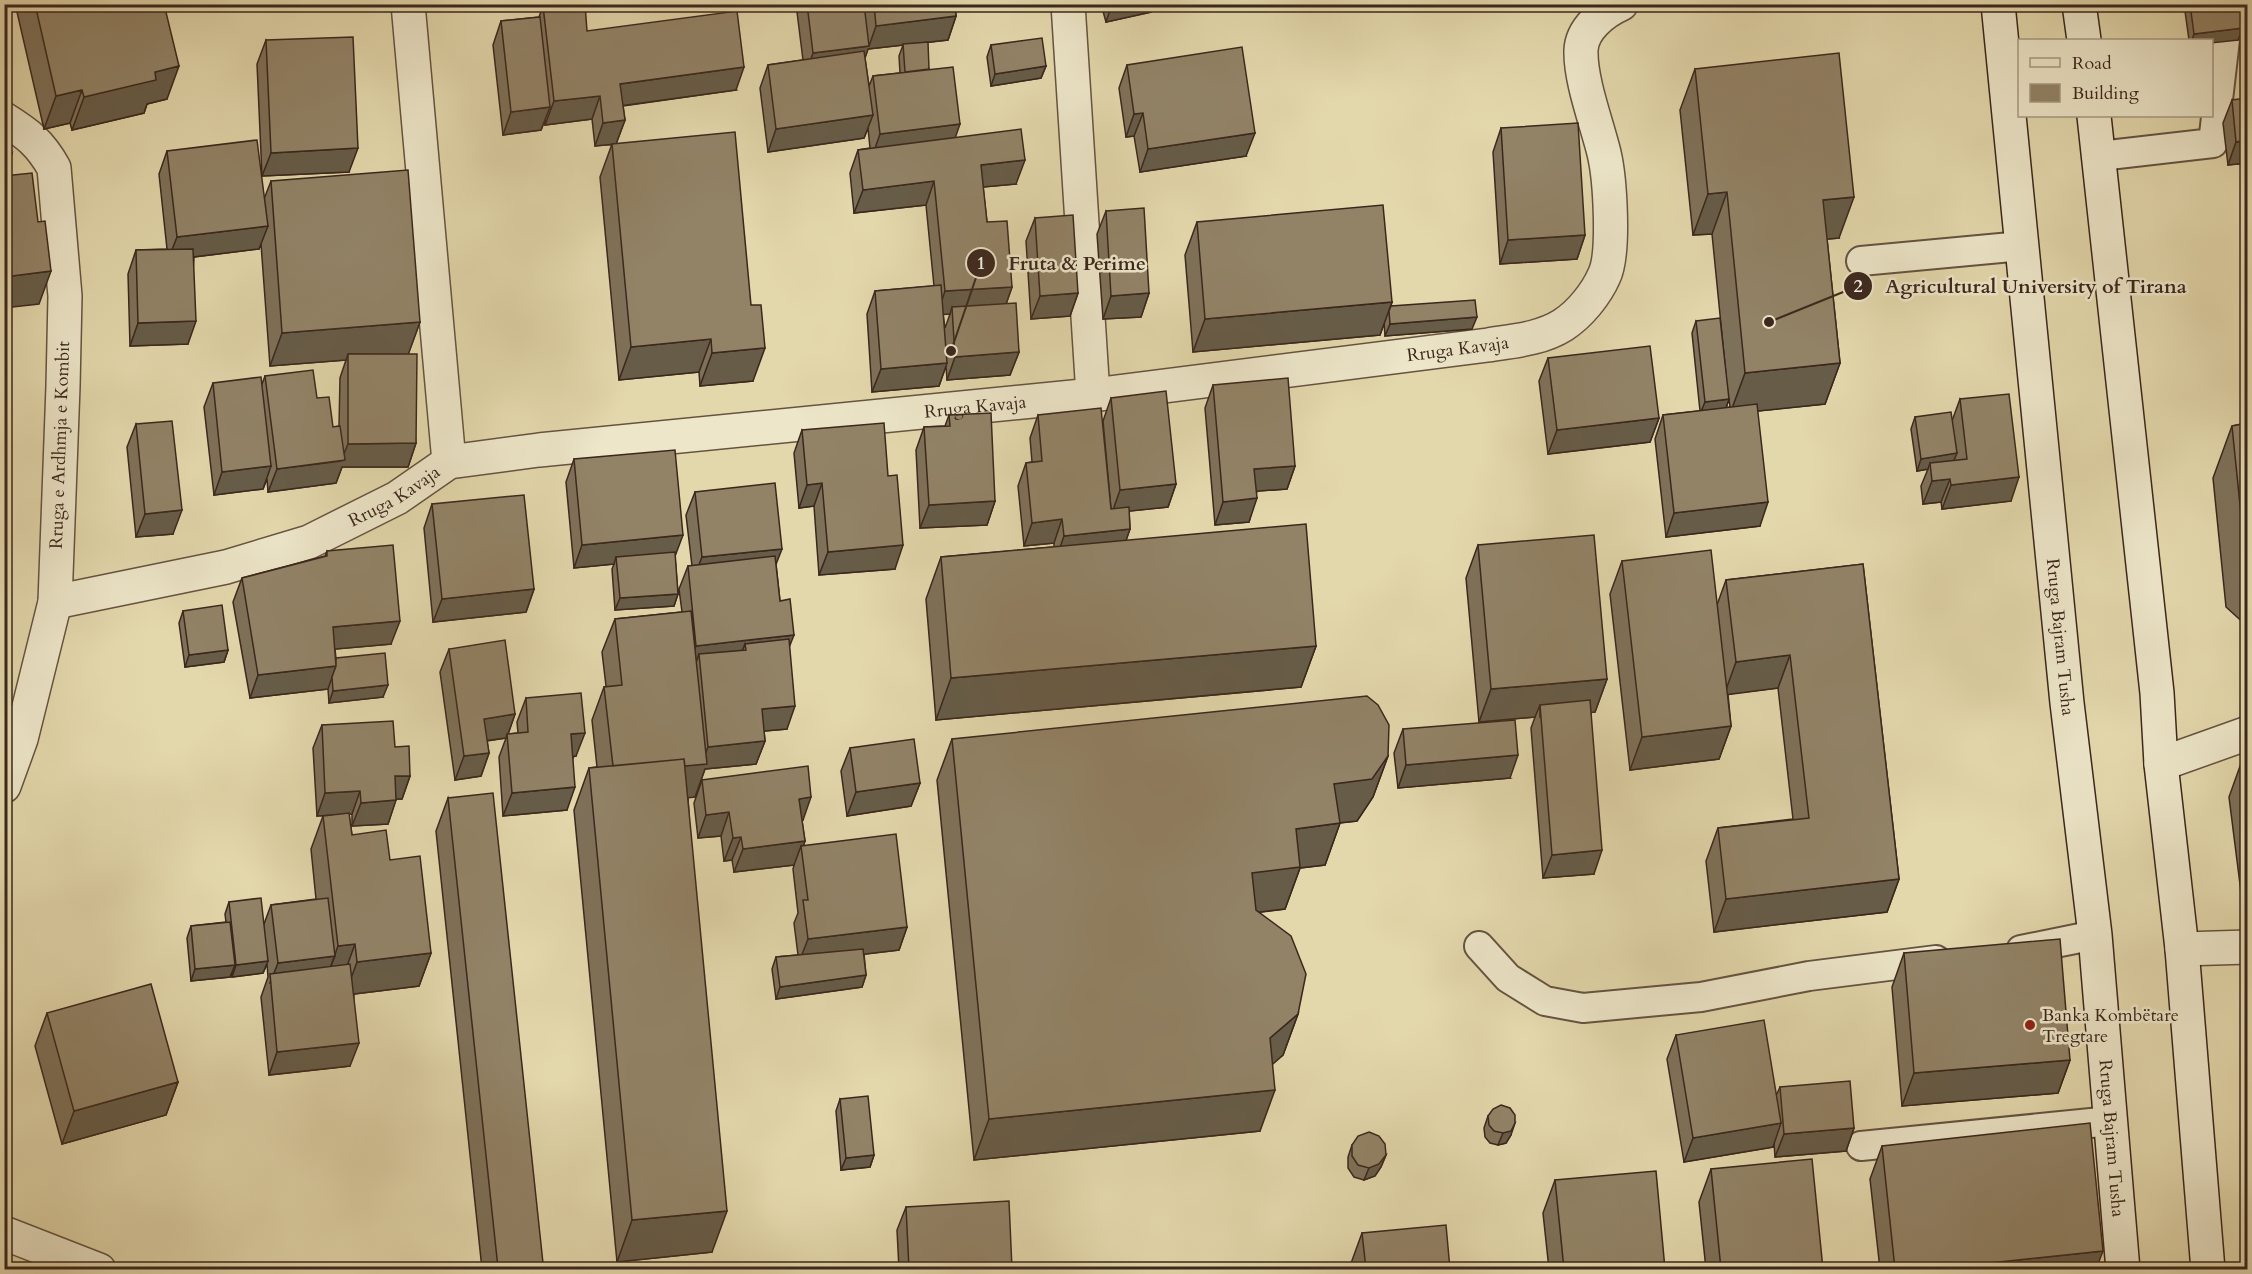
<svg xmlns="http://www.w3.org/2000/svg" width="2252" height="1274" viewBox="0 0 2252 1274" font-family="Cardo,serif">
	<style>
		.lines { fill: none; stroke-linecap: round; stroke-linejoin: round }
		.lane-casing { stroke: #655341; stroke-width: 32 }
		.street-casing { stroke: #655341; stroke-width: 36 }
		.secondary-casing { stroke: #3b271d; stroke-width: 36 }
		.lane { stroke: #ede6c9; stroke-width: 28 }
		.street { stroke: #ede6c9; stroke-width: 33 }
		.secondary { stroke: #ede6c9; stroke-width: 33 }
		.wall { fill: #7e7159; stroke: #3b271d; stroke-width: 1.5; fill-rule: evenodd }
		.shaded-wall { fill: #665c48; stroke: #3b271d; stroke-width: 1.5 }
		.building { fill: #928367; stroke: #3b271d; stroke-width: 1.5 }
		.poi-dot { fill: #8f2418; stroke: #ede6c9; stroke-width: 2 }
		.labels { text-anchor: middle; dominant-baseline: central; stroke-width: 5; stroke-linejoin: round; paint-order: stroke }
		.street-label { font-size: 18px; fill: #3b271d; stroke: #ede6c9 }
		.poi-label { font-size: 18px; fill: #3b271d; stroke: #ede6c9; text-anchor: start }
		.leader { fill: none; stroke: #3b271d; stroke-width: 2 }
		.callout-dot { fill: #3b271d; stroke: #ede6c9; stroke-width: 2 }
		.mark-label { font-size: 18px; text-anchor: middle; font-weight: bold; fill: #fff }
		.callout-label { font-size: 20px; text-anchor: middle; font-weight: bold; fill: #3b271d; stroke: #ede6c9; stroke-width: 5; stroke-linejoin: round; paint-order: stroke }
	</style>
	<rect width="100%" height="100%" fill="#e3d8ac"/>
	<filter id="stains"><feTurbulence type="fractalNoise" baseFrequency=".00333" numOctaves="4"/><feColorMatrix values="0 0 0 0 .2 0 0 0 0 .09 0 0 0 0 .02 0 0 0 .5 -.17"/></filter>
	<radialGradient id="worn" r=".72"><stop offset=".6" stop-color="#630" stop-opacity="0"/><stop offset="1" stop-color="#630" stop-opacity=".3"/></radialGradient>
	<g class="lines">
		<defs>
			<path id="lane" d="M2100 156 2213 143 2226 31
				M1861 261 2022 246
				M1479 946 1508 978 1545 1001 1583 1008 1701 997 1809 976 1936 960
				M2021 950 2095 935
				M1861 1146 2111 1121"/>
			<g id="street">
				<path d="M408 4 449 462"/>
				<path d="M1068 4 1093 395"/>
				<path d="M4 119C28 134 40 143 54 168L65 296 63 386 55 602 21 739 4 786"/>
				<path id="s1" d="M55 602 226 567 309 542 397 498 449 462 539 450 1093 395 1488 345C1513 341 1541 339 1563 325 1580 314 1596 294 1604 276 1615 254 1610 178 1604 153 1597 124 1580 80 1581 50 1582 29 1603 12 1621 4"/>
				<path d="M2161 764 2248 733"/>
				<path d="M2182 949 2248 947"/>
				<path d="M4 1233 99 1270"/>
			</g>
			<g id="secondary">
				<path id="s2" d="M1998 4 2067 703 2095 935 2123 1270"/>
				<path d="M2079 4 2084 40"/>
				<path d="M2094 116 2157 693 2161 764 2182 949 2208 1270"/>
			</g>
		</defs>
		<use href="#lane" class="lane-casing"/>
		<use href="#street" class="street-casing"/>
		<use href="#secondary" class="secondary-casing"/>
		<use href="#lane" class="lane"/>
		<use href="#street" class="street"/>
		<use href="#secondary" class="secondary"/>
	</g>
	<path class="wall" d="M19 4H164L167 99 147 104 144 113 72 130 70 123 44 129 17 12Z
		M796 4H955L956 16 948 40 921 43 929 69 955 137 1016 184 983 187 987 222 1012 287 1006 304 1019 352 1010 375 947 380 946 366 939 386 872 392 867 314 875 291 934 286 926 205 854 213 850 173 858 150 870 148 868 128 864 138 768 152 760 88 768 65 803 60ZM903 45 899 56 900 73 873 76 869 86 865 58 868 49ZM943 314H950L945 328Z
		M1101 4H1154L1151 12 1106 22Z
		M2184 4H2240L2238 40H2189Z
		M2245 4H2247V38Z
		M543 6 587 31 736 90 623 106 625 120 616 144 595 146 592 119 545 125V120L541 130 503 135 493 45 501 21 539 17Z
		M266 40 349 172 262 176 257 64Z
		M991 45 1046 66 1041 78 991 86 987 57Z
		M1127 65 1246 156 1140 172 1134 136 1126 137 1119 88Z
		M1695 69 1839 238 1827 239 1840 363 1825 404 1757 411 1760 526 1666 537 1655 439 1663 415 1700 411 1692 333 1696 321 1726 375 1712 234 1693 235 1680 110ZM1729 399 1730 407 1726 408Z
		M2232 100 2247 163 2228 165 2223 123Z
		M1501 128 1585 235 1577 259 1500 264 1493 152Z
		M612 144 751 305 753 381 700 386 699 372 619 380 600 177Z
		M167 151 264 199 271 181 420 322 408 354 416 443 408 467H342L336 483 268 492 267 479 263 489 214 495 204 407 213 383 262 384 265 376 317 398 333 427 339 426 340 378 346 360 270 366 261 244 259 249 194 257 188 344 130 346 128 274 136 250 167 249 159 174Z
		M1106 211 1149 293 1141 317 1103 319 1097 234Z
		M1035 218 1078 293 1070 316 1031 319 1026 241Z
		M1197 222 1392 302 1391 306 1472 329 1385 336 1384 323 1380 335 1193 352 1185 255Z
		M1548 358 1659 418 1650 442 1548 454 1539 381Z
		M1213 385 1295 466 1287 489 1257 491 1249 522 1215 525 1205 408Z
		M1111 398 1176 484 1168 507 1129 511 1130 529 1126 540 1316 646 1301 687 936 720 926 599 941 557 1054 547V543L1024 546 1018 486 1026 463 1032 462 1030 438 1038 415 1111 509 1103 421Z
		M1960 399 2011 501 1942 509 1941 502 1923 504 1921 486 1928 469 1917 471 1911 429 1915 417 1952 421Z
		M949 415 995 501 987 525 920 528 916 450 924 427 945 426Z
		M2247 423V626L2226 607 2213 478 2232 426Z
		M136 424 173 534 136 537 127 447Z
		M802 430 895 569 819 575 814 506 799 508 794 453Z
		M574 459 675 557 678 594 674 606 615 610 612 569 614 564 574 568 566 482Z
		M695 492 776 564 780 601 789 647 787 729 764 731 765 741 756 764 705 769 695 797H688L712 1252 617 1262 574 810 589 768 597 767 592 720 604 687 606 686 602 652 615 619 682 612 679 589 688 566H692L686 515Z
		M432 504 534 589 526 612 433 622 424 528Z
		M1478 545 1607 679 1595 712H1591L1594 874 1543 878 1531 728 1535 717 1479 722 1466 578Z
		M327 551 391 644 335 649 336 658 383 697 329 703 328 689 250 698 233 602 242 578 325 556Z
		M1622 561 1717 605 1726 580 1863 564 1899 879 1887 912 1714 932 1706 861 1718 828 1793 819 1778 688 1728 694 1731 726 1719 759 1630 770 1610 594Z
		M183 611 228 650 224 662 185 667 179 623Z
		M449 649 515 714 508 734 518 733 517 722 526 698 576 756 573 757 567 810 503 816 499 757 506 738 487 741 489 753 481 776 455 780 440 672Z
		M322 725 395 747 410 776 402 799H396L388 824 352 826V814H349L352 835 390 860 431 953 419 986 354 994 350 1066 269 1075 261 997 268 977 267 964 263 973 232 977V973L230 977 191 981 187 938 191 926 226 922 225 914 229 902 264 924 271 905 316 899 311 849 323 816 332 815 317 816 313 748Z
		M1403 729 1510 778 1398 788 1394 753Z
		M952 739 1388 756 1373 797 1357 821 1340 823 1325 865 1300 868 1285 909 1259 912 1298 1014 1283 1055 1272 1064 1260 1131 974 1160 937 780Z
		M850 748 920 783 911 806 847 816 841 771Z
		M2244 755H2247V931L2246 932 2229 797Z
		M702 780 803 820 802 821 805 841 803 846 907 927 899 950 864 954 866 975 862 987 776 999 772 969 776 957 798 955 794 923 798 913 793 869 794 865 734 872 732 860 724 861 721 836 698 838 694 803Z
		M448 798 541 1269H482L436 831Z
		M1904 953 2070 1060 2058 1093 1902 1106 1892 987Z
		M47 1013 178 1082 166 1115 62 1144 35 1046Z
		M1676 1035 1776 1096 1780 1087 1854 1128 1846 1151 1775 1157 1774 1143 1773 1147 1684 1162 1667 1059Z
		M840 1099 874 1155 870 1167 841 1170 836 1111Z
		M1488 1116 1511 1135 1506 1143 1498 1145 1490 1143 1485 1137 1484 1128Z
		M1352 1145 1386 1155 1381 1167 1375 1176 1364 1180 1354 1177 1348 1168V1157Z
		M1882 1146 2096 1269H1880L1870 1179Z
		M1711 1169 1823 1269H1706L1699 1202Z
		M1555 1180 1665 1269H1549L1543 1213Z
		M906 1207 1012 1269H899L897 1230Z
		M1362 1233 1450 1269H1351L1350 1266Z"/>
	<path class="shaded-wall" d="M1112 4H1154L1151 12 1106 22Z
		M956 16 948 40 868 49 861 69 805 76 813 53 869 46 876 26Z
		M2243 28 2238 40 2211 43V40H2192L2194 34Z
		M179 66 167 99 147 104 144 113 72 130 84 97 155 72Z
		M1046 66 1041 78 991 86 995 74Z
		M744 67 736 90 612 107 620 84Z
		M82 90 70 123 44 129 56 96Z
		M600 96 592 119 545 125 554 101Z
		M550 107 541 130 503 135 511 112Z
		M1143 113 1134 136 1126 137 1134 114Z
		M873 115 864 138 768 152 776 129Z
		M625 120 616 144 595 146 603 123Z
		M960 124 952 147 872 157 880 134Z
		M1255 133 1246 156 1140 172 1148 149Z
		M2247 140V163L2228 165 2236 142Z
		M358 148 349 172 262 176 271 153Z
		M12 153 8 165 4 168V159Z
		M1025 160 1016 184 972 188 981 165Z
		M934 181 926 205 854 213 863 190Z
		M1727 192 1712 234 1693 235 1708 194Z
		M1854 197 1839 238 1808 241 1823 200Z
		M268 226 259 249 168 260 177 237Z
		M1585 235 1577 259 1500 264 1508 240Z
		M51 271 39 304 4 308V277Z
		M1012 287 1004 310 952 307 950 314 937 315 945 291Z
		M1078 293 1070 316 1031 319 1040 296Z
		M1149 293 1141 317 1103 319 1111 296Z
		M1392 302 1380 335 1193 352 1205 319Z
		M1477 317 1472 329 1385 336 1390 324Z
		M196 321 188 344 130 346 138 323Z
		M420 322 408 355 348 354 346 360 270 366 282 333Z
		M711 339 699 372 619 380 631 347Z
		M765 348 753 381 700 386 712 353Z
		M1019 352 1010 375 947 380 955 357Z
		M947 363 939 386 872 392 881 369Z
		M1840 363 1825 404 1730 414 1745 373Z
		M1729 399 1725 411 1700 414 1705 402Z
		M1659 418 1650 442 1548 454 1557 430Z
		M416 443 408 467H342L336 483 268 492 277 469 341 461 348 444Z
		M1957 453 1952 465 1930 463 1928 469 1917 471 1921 459Z
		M271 466 263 489 214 495 222 472Z
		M1295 466 1287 489 1246 492 1254 469Z
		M2019 477 2011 501 1942 509 1951 485Z
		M1950 479 1941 502 1923 504 1932 481Z
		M822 483 814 506 799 508 807 485Z
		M1176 484 1168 507 1112 513 1120 490Z
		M1257 498 1249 522 1215 525 1223 502Z
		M995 501 987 525 920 528 929 505Z
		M1768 502 1760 526 1666 537 1674 513Z
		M182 510 173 534 136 537 145 514Z
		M1062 519 1054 543 1024 546 1032 523Z
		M1130 529 1122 552 1056 559 1064 536Z
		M683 535 674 559 616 557 614 564 574 568 582 545Z
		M903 545 895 569 819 575 828 552Z
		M782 549 773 572 693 580 702 557Z
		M534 589 526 612 433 622 442 599Z
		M678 594 674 606 615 610 620 598Z
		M400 621 391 644 325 650 333 627Z
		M794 635 785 658 746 650 745 644 737 664 699 654 694 669H688L696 646Z
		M1316 646 1301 687 936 720 951 678Z
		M228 650 224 662 185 667 189 655Z
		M1790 655 1778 688 1724 695 1736 662Z
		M336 666 328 689 250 698 258 675Z
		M1607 679 1595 712 1540 717V705L1535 717 1479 722 1491 689Z
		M388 685 383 697 329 703 333 691Z
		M795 706 787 729 753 732 762 709Z
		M515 714 507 737V734L506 738 476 742 484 719Z
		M1731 726 1719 759 1630 770 1642 737Z
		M585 733 576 756 562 758 571 734Z
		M765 741 756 764 705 769 695 797 602 807 614 774 701 764 708 747Z
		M489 753 481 776 455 780 464 756Z
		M1518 755 1510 778 1398 788 1406 765Z
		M1388 756 1373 797 1357 821 1319 825 1334 784Z
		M395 776H410L402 799H386Z
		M920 783 911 806 847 816 856 792Z
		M575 787 567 810 503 816 512 793Z
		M360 791 352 814 317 816 325 793Z
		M811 797 803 820 791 822 799 799Z
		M396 800 388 824 352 826 361 803Z
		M729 812 721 836 698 838 706 815Z
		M1340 823 1325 865 1300 868 1285 909 1237 915 1252 873 1296 829Z
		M741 837 732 860 724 861 733 838Z
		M805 841 802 850 801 846 794 865 734 872 743 849Z
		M1602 850 1594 874 1543 878 1552 855Z
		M1899 879 1887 912 1714 932 1726 899Z
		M907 927 899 950 799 962 808 939Z
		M355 944 343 977 326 979 338 946Z
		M431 953 419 986 345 995 357 962Z
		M335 956 326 979 270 983 278 963Z
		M268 961 263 973 232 977 236 965Z
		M235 965 230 977 191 981 195 969Z
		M866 975 862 987 776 999 780 987Z
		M1298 1014 1283 1055 1255 1080 1270 1038Z
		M359 1043 350 1066 269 1075 277 1052Z
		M2070 1060 2058 1093 1902 1106 1914 1073Z
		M178 1082 166 1115 62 1144 74 1111Z
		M1275 1090 1260 1131 974 1160 989 1119Z
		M1515 1123 1511 1135 1506 1143 1498 1145 1503 1133Z
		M1781 1123 1773 1147 1684 1162 1693 1138Z
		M1854 1128 1846 1151 1775 1157 1784 1134Z
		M874 1155 870 1167 841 1170 846 1158Z
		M1386 1155 1381 1167 1375 1176 1364 1180 1369 1168Z
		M727 1211 712 1252 617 1262 632 1220Z
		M2103 1251 2096 1269H1933Z
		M543 1263 541 1269H497L498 1268Z"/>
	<path class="building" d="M35 4H164L179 66 155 72 156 80 84 97 82 90 56 96Z
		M554 4H585L587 31 737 11 744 67 620 84 625 120 603 123 600 96 554 101 543 6Z
		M807 4H864L869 46 813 53Z
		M874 4H955L956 16 876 26Z
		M2190 4H2240L2243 28 2194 34Z
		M540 17 550 107 511 112 501 21Z
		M353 37 358 148 271 153 266 40Z
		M1042 38 1046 66 995 74 991 45Z
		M928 42 929 69 905 72 903 44Z
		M1242 47 1255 133 1148 149 1143 113 1134 114 1127 65Z
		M864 51 873 115 776 129 768 65Z
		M1839 53 1854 197 1823 200 1840 363 1745 373 1727 192 1708 194 1695 69Z
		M953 67 960 124 880 134 873 76Z
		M2247 98V140L2236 142 2232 100Z
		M1578 123 1585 235 1508 240 1501 128Z
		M1021 129 1025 160 981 165 987 222 1007 221 1012 287 945 291 934 181 863 190 858 150Z
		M735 132 751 305H761L765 348 712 353 711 339 631 347 612 144Z
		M257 140 268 226 177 237 167 151Z
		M4 147 12 153 4 159Z
		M408 170 420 322 282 333 271 181Z
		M32 173 38 222 45 221 51 271 4 277V176Z
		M1383 205 1392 302 1205 319 1197 222Z
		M1144 208 1149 293 1111 296 1106 211Z
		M1073 215 1078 293 1040 296 1035 218Z
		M193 249 196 321 138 323 136 250Z
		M941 285 947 363 881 369 875 291Z
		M1475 300 1477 317 1390 324 1389 311 1391 306Z
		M1016 303 1019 352 955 357 952 307Z
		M1720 318 1729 399 1705 402 1696 321Z
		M1650 346 1659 418 1557 430 1548 358Z
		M348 354H417L416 443 348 444Z
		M313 370 317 398 329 397 333 427 340 426 345 460 277 469 265 376Z
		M261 377 271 466 222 472 213 383Z
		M1288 378 1295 466 1254 469 1257 498 1223 502 1213 385Z
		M1166 391 1176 484 1120 490 1111 398Z
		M2009 394 2019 477 1951 485 1950 479 1932 481 1930 463 1967 459 1960 399Z
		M1757 404 1768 502 1674 513 1663 415Z
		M1101 408 1111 509 1129 507 1130 529 1064 536 1062 519 1032 523 1026 463 1042 461 1038 415Z
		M1951 412 1957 453 1921 459 1915 417Z
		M991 413 995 501 929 505 924 427 950 426 949 415Z
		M172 421 182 510 145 514 136 424Z
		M884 423 888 476 897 475 903 545 828 552 822 483 807 485 802 430Z
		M2247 423V556L2245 554 2232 426Z
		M675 450 683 535 582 545 574 459Z
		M775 483 782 549 702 557 695 492Z
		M524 495 534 589 442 599 432 504Z
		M1306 524 1316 646 951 678 941 557Z
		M1594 535 1607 679 1491 689 1478 545Z
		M393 545 400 621 333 627 336 666 258 675 242 578 327 556V551Z
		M1711 550 1731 726 1642 737 1622 561Z
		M675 552 678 594 620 598 616 557Z
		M775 556 780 601 790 599 794 635 696 646 688 566Z
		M1863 564 1899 879 1726 899 1718 828 1809 818 1790 655 1736 662 1726 580Z
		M222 605 228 650 189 655 183 611Z
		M691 611 707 764 685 766 684 759 613 766 604 687 622 685 615 619Z
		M789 639 795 706 762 709 765 741 708 747 699 654 746 650 745 644Z
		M505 640 515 714 484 719 489 753 464 756 449 649Z
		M385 653 388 685 333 691 332 677 336 666V658Z
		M581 693 585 733 571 734 575 787 512 793 507 734 528 732 526 698Z
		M1367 696 1378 705 1389 725 1388 756 1372 779 1334 784 1340 823 1296 829 1300 867 1252 873 1256 910 1291 936 1306 974 1298 1014 1270 1038 1275 1090 989 1119 952 739Z
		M1590 700 1602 850 1552 855 1540 705Z
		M1515 720 1518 755 1406 765 1403 729Z
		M393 721 395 747 409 746 410 776H395L396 800 361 803 360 791 325 793 322 725Z
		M914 739 920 783 856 792 850 748Z
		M2244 755H2247V782Z
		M684 759 727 1211 632 1220 589 768Z
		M808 766 811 797 799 799 805 841 743 849 741 837 733 838 729 812 706 815 702 780Z
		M493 793 543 1263 498 1268 448 798Z
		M349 813 352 835 386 830 390 860 420 856 431 953 357 962 355 944 338 946 323 816Z
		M896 834 907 927 808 939 803 900H808L801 846Z
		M261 898 268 961 236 965 229 902Z
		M328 898 335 956 278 963 271 905Z
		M230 922 235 965 195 969 191 926Z
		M2060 939 2070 1060 1914 1073 1904 953Z
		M863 949 866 975 780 987 776 957Z
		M350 964 359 1043 277 1052 270 974Z
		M151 984 178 1082 74 1111 47 1013Z
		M1764 1020 1781 1123 1693 1138 1676 1035Z
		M1850 1081 1854 1128 1784 1134 1780 1087Z
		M868 1096 874 1155 846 1158 840 1099Z
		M1501 1105 1510 1108 1515 1115V1123L1511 1131 1503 1133 1494 1131 1489 1125 1488 1116 1493 1109Z
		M2090 1123 2103 1251 1933 1269H1895L1882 1146Z
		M1369 1132 1379 1136 1385 1144 1386 1155 1379 1164 1369 1168 1358 1165 1352 1156V1145L1358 1136Z
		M1812 1159 1823 1269H1721L1711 1169Z
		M1656 1171 1665 1269H1564L1555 1180Z
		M1009 1201 1012 1269H909L906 1207Z
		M1446 1225 1450 1269H1366L1362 1233Z"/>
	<circle class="poi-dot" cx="2030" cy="1025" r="6"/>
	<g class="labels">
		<g class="street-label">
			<text stroke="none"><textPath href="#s1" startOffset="1438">Rruga Kavaja</textPath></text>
			<text stroke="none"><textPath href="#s1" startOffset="952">Rruga Kavaja</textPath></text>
			<text transform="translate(60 445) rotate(-88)">Rruga e Ardhmja e Kombit</text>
			<text stroke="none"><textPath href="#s1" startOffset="358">Rruga Kavaja</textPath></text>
			<text stroke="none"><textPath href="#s2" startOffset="636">Rruga Bajram Tusha</textPath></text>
			<text stroke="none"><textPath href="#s2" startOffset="1140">Rruga Bajram Tusha</textPath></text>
		</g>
		<g class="poi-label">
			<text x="2042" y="1015">Banka Kombëtare<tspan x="2042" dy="21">Tregtare</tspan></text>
		</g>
	</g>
	<path class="leader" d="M951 351L981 263M1769 322L1858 286"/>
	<g class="callout-dot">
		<circle cx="951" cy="351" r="6"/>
		<circle cx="1769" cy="322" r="6"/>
		<circle cx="981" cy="263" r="15"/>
		<circle cx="1858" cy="286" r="15"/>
	</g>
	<g class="mark-label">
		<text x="981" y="269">1</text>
		<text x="1858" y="292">2</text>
	</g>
	<g class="callout-label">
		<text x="1077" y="270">Fruta &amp; Perime</text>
		<text x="2036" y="293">Agricultural University of Tirana</text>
	</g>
	<rect width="2252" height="1274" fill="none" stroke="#e3d8ac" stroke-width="24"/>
	<rect x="6" y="6" width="2240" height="1262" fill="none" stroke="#3b271d" stroke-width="3"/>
	<rect x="12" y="12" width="2228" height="1250" fill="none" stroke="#3b271d" stroke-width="1.5"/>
	<rect x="2018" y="39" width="195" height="78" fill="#ede6c9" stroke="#a69a84" stroke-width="1.5"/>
	<rect x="2030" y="58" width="30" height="9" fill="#ede6c9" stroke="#a69a84" stroke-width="1.5"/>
	<text x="2072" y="69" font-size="18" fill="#3b271d">Road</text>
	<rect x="2030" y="84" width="30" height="18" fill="#928367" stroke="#a69a84" stroke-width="1.5"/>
	<text x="2072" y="99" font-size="18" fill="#3b271d">Building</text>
	<rect width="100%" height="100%" filter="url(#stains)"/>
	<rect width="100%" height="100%" fill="url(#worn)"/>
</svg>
